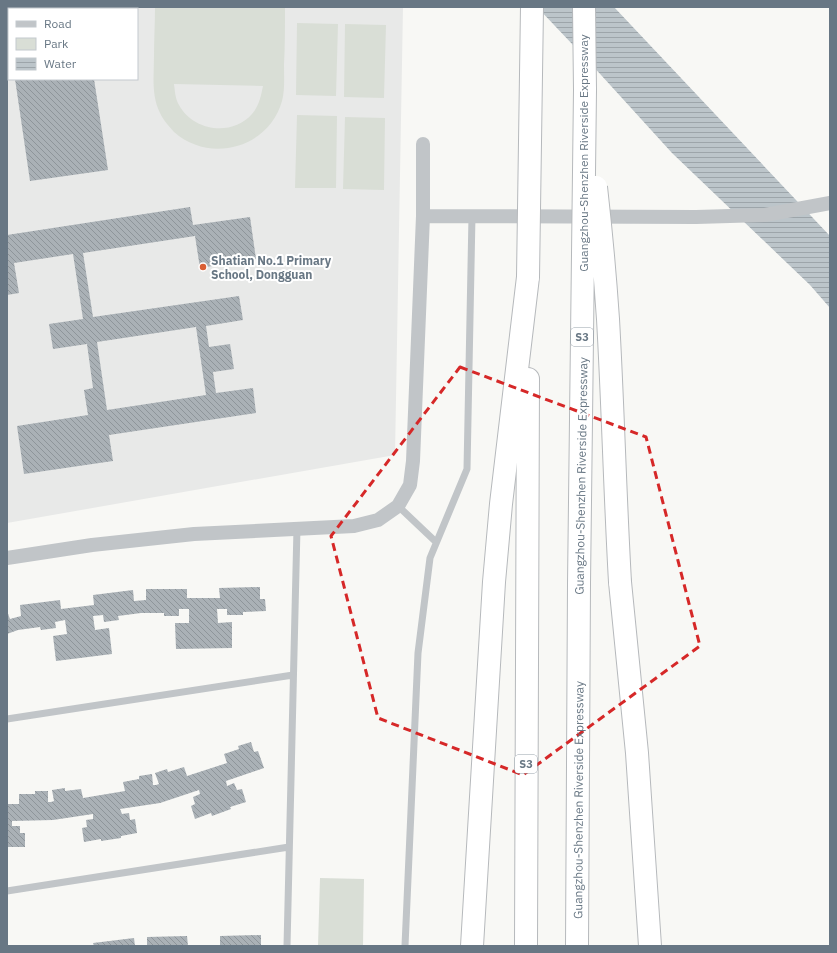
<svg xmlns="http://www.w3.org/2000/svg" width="837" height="953" viewBox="0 0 837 953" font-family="'IBM Plex Sans',sans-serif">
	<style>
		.built { fill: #e8e9e8; fill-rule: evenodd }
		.green { fill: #d9ded6; fill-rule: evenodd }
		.water { fill: url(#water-rules) }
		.building { fill: url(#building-back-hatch); fill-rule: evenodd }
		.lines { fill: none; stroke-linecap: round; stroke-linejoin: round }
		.highway-casing { stroke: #b6b9bc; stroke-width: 24 }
		.lane { stroke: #c1c5c8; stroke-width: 7 }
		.street { stroke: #c1c5c8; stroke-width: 14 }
		.highway { stroke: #fff; stroke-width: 22 }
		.highway-bridge-casing { stroke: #b6b9bc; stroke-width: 24; stroke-linecap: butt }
		.highway-bridge { stroke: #fff; stroke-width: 22 }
		.marked { fill: none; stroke: #d62828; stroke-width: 3; stroke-dasharray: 8 5; stroke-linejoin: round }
		.poi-dot { fill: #d95e34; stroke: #fff; stroke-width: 1.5 }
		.labels { text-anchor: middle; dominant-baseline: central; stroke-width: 4; stroke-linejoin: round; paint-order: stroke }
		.shield { fill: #fff; stroke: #95a0a9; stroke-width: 1 }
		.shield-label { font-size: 11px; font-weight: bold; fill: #687784 }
		.street-label { font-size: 12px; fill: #687784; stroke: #fff }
		.poi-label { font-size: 12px; font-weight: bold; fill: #687784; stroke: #fff; text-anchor: start }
	</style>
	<defs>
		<pattern id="water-rules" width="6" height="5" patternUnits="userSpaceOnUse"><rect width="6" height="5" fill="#bcc5ca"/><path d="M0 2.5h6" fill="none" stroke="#9da5aa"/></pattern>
		<pattern id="building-back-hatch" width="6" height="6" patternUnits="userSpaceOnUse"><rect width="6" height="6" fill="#aab1b6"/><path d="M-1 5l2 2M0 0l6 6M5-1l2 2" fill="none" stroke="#8e959a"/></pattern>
	</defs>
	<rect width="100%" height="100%" fill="#f8f8f5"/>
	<path class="built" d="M7 7H403L395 455 7 523ZM9 9H137V79H9Z"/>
	<path class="green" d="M155 7H285C285 26 285 46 284 65 284 77 285 90 282 101 269 148 210 164 174 132 169 126 163 120 160 113 151 95 154 75 154 56 154 39 155 23 155 7ZM174 84 263 86C261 96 259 106 252 114 232 137 193 131 179 105 175 98 175 91 174 84Z
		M297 23 338 24 336 96 296 95Z
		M345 24 386 25 384 98 344 97Z
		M297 115 337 116 336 188H295Z
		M345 117 385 118 384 190 343 189Z
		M320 878 364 879 363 946H318Z"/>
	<path class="water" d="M537 7H614L830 236V308L810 285 672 153 591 64Z"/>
	<path class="building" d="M15 79H94L108 170 30 181Z
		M190 207 193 225 250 217 256 259 200 268 195 236 83 253 93 317 239 296 243 320 206 326 209 347 230 344 234 369 213 372 216 393 253 388 256 413 109 435 113 461 24 474 17 426 88 415 84 390 93 388 87 344 53 349 49 324 83 319 73 254 14 263 19 293 7 295V235ZM196 327 206 395 107 410 97 342Z
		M260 587V599H265L266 611 243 612V615H227V609H217L218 623 232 622V648L176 649 175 623H189V609H179V616H164V613H141L118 616 119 620 104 622 103 615 93 616 95 630 109 628 112 654 56 661 53 636 67 634 65 620 55 622 56 628 41 630 40 627 18 630 7 634V611L10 619 21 616 20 605 60 600 61 609 94 605 93 595 133 590 134 601 146 600V589H187V598H220L219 588Z
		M251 742 254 752 258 751 264 768 226 781 227 786 234 783 237 790 242 789 246 802 230 807 231 809 212 816 211 813 195 819 191 806 195 804 193 797 200 794 199 790 160 803 120 809 122 814 129 813 130 820 135 819 137 833 121 836V838L101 841V839L84 842 82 828 87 827 86 820 93 819V814L53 820 12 821V826H20V833H25V847H7V804H19V794H35V791H48V802H51L54 801 52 790 65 788V791L81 789 83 798 125 791 123 782 139 779V776L152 774 153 785H156L159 784 155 773 167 769 168 772 184 767 187 776 227 763 224 754 239 749 238 746Z
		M261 935V946H220V936Z
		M187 936 188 946H147V937Z
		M134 938 135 946H94L93 943Z"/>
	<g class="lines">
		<defs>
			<g id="highway">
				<path d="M584 7 585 90"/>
				<path d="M620 582 637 753 650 946"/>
				<path d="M472 946 494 582 501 504 528 277"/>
				<path d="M526 946 528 379"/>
				<path id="s1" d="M577 946 579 584"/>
			</g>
		</defs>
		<use href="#highway" class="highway-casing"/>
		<path class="lane" d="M398 506 436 542
			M7 719 293 675
			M7 891 289 847
			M287 946 297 528
			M405 946 418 653 430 558 467 469 472 216"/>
		<path class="street" d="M423 216 696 217 765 215 830 203
			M7 558 92 545 194 534 354 526 378 520 398 506 410 485 413 461 423 216V144"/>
		<use href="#highway" class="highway"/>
		<defs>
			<path id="highway-bridge" d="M596 187C601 231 605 275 608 319 613 407 615 495 620 582
				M528 277 532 7
				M579 584 585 90"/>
		</defs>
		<use href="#highway-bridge" class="highway-bridge-casing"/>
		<use href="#highway-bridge" class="highway-bridge"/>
	</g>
	<path class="marked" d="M460 367 646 437 700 646 523 775 378 718 331 536Z"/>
	<circle class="poi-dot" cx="203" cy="267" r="4"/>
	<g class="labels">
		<g class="shield">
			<rect x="571" y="328" width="22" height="18" rx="3"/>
			<rect x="515" y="755" width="22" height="18" rx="3"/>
		</g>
		<g class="shield-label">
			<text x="582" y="337">S3</text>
			<text x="526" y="764">S3</text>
		</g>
		<g class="street-label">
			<text transform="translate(583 153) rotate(-90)">Guangzhou-Shenzhen Riverside Expressway</text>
			<text transform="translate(581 476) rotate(-89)">Guangzhou-Shenzhen Riverside Expressway</text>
			<text stroke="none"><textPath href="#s1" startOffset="146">Guangzhou-Shenzhen Riverside Expressway</textPath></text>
		</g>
		<g class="poi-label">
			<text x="211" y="260">Shatian No.1 Primary<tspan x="211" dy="14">School, Dongguan</tspan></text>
		</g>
	</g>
	<rect width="837" height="953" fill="none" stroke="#687784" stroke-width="16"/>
	<rect x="8" y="8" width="130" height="72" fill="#ffffff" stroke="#c3c9ce"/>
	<rect x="16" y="21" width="20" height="6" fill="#c1c5c8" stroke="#c3c9ce"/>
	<text x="44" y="28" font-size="12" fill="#687784">Road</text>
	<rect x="16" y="38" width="20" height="12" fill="#d9ded6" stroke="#c3c9ce"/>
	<text x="44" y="48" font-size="12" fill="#687784">Park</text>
	<rect x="16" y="58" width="20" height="12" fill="url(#water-rules)" stroke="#c3c9ce"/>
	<text x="44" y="68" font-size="12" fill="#687784">Water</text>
</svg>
